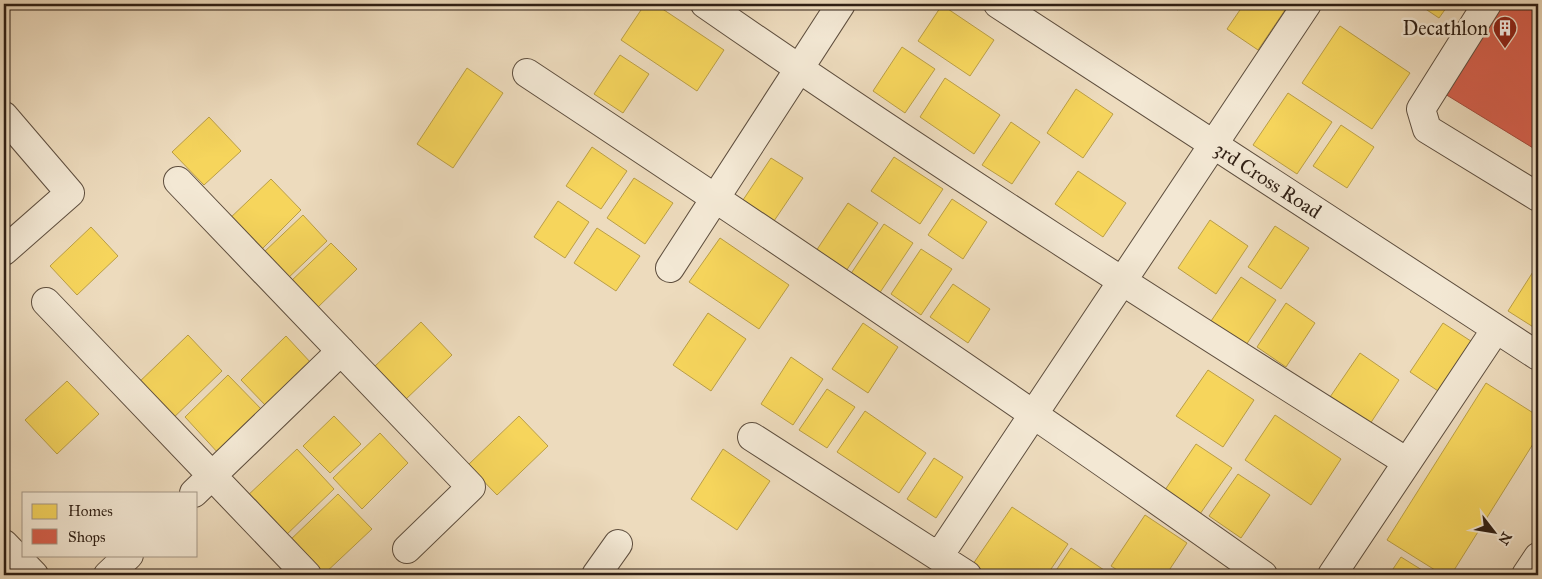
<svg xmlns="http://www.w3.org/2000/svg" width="1542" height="579" viewBox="0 0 1542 579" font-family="'IM FELL Great Primer',serif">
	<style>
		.homes { fill: #f6d55c; stroke: #ba9e46 }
		.shops { fill: #d6604d; stroke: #a44c3c }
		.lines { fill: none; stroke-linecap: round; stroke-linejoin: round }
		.minor-casing { stroke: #5e4e3e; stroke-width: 30 }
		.minor { stroke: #f3e8d4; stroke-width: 28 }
		.labels { text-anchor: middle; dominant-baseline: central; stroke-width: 5; stroke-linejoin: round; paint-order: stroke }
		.poi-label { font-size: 20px; fill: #2f1f14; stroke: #f3e8d4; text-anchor: end }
		.street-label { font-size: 20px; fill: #2f1f14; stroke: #f3e8d4 }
	</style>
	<rect width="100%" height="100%" fill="#eddbbd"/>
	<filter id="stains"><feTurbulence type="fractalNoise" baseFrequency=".004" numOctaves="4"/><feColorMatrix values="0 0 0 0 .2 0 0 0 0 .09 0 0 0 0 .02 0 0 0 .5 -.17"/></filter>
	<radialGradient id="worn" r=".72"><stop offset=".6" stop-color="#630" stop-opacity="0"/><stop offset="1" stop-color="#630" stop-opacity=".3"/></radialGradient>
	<path class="homes" d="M645 4H655L724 50 697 91 621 40Z
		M1168 4H1182L1178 10Z
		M1244 4H1289L1258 50 1227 29Z
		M1418 4H1449L1439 18Z
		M942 5 994 40 970 76 918 41Z
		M1340 26 1410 73 1372 129 1302 83Z
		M902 47 935 69 905 113 873 91Z
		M620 55 649 74 623 113 594 94Z
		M467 68 503 93 453 168 417 144Z
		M945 78 1000 115 974 154 920 117Z
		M1076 89 1113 114 1083 158 1047 133Z
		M1288 93 1332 122 1297 174 1253 145Z
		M209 117 241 151 204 185 172 152Z
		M1011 122 1040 142 1012 184 982 165Z
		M1341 125 1374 147 1347 188 1313 166Z
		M592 147 627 171 601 209 566 186Z
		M894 157 943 189 920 224 871 191Z
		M771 158 803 178 774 221 743 200Z
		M1078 171 1126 203 1103 237 1055 204Z
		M634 178 673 203 645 244 607 218Z
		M271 179 301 210 258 253 227 221Z
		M952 199 987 222 963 259 928 235Z
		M558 201 589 222 565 258 534 237Z
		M848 203 878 223 844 274 814 254Z
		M303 215 327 241 286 280 262 254Z
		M1210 220 1248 246 1216 294 1178 268Z
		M884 224 913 243 879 294 850 275Z
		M1275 226 1309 248 1281 289 1248 267Z
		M91 227 118 256 77 295 50 266Z
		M597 228 640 256 616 291 574 263Z
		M720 238 789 285 759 329 689 282Z
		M331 243 357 269 315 310 289 283Z
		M921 249 952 269 921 315 891 294Z
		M1538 264V330L1508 311Z
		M1241 277 1276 300 1244 348 1209 324Z
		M953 284 990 309 968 343 930 317Z
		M1286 303 1315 323 1286 367 1257 347Z
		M708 313 746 339 711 391 673 365Z
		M421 322 452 355 404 401 373 368Z
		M863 323 898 347 868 393 832 369Z
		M1443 323 1477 345 1444 395 1410 372Z
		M188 335 222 371 168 423 134 387Z
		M286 336 312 364 267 407 241 380Z
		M1360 353 1399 380 1368 427 1328 400Z
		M791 357 823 379 793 425 761 404Z
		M1208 370 1254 400 1223 447 1176 416Z
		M228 375 264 412 219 454 185 417Z
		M67 381 99 414 57 454 25 420Z
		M1486 383 1538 416V436L1451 575H1443L1387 540Z
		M827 389 855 407 827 448 799 430Z
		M865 411 926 453 899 493 837 452Z
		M1275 415 1341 459 1311 505 1245 460Z
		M334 416 361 444 330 473 303 446Z
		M519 416 548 446 497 495 468 465Z
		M380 433 408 463 362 509 333 478Z
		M1196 444 1232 468 1200 514 1165 490Z
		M297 449 334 489 283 538 245 498Z
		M723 449 770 481 737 530 691 499Z
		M934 458 963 477 936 518 907 499Z
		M1238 474 1270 495 1241 538 1209 516Z
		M338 494 372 529 323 575H315L286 544Z
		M1012 507 1068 544 1047 575H990L973 564Z
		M1145 515 1187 543 1166 575H1125L1111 566Z
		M1071 548 1107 572 1105 575H1053Z
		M1401 557 1430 575H1389Z"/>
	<path class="shops" d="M1499 4H1538V151L1445 94Z"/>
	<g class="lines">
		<defs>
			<path id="minor" d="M705 4C934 163 1171 313 1407 462
				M998 4 1538 356
				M1487 4 1421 109 1427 129 1538 197
				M527 73C775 237 1021 403 1263 575
				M4 116 70 193 4 251
				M178 181 471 487 407 549
				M670 268 841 4
				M46 302 307 575
				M752 437 967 575
				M194 493 341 351
				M4 544 34 575
				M939 556 1307 4
				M108 575 129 555
				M596 575 618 544
				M1332 575 1496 329
				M1526 575 1538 557"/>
		</defs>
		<use href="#minor" class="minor-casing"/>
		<use href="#minor" class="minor"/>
	</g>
	<defs>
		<symbol id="building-pin" viewBox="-11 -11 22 30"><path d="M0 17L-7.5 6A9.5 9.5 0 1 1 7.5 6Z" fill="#8f2418" stroke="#f3e8d4"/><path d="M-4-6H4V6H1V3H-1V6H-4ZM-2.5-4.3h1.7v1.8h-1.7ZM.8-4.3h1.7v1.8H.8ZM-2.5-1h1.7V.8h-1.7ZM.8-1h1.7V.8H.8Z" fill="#fff"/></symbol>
	</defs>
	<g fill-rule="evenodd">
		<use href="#building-pin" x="1491" y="14" width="28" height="38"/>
	</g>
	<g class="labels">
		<g class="poi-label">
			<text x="1488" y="28">Decathlon</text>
		</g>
		<g class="street-label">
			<text transform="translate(1268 180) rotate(33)">3rd Cross Road</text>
		</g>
	</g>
	<rect width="1542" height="579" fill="none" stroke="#eddbbd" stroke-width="20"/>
	<rect x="5" y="5" width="1532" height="569" fill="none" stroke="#2f1f14" stroke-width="2.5"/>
	<rect x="10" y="10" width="1522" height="559" fill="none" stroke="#2f1f14"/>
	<rect x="22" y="492" width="175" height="65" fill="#f3e8d4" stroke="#a59887"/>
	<rect x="32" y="504" width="25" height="15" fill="#f6d55c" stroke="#a59887"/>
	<text x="68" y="516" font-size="15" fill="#2f1f14">Homes</text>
	<rect x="32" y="529" width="25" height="15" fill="#d6604d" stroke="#a59887"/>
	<text x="68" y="542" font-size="15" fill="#2f1f14">Shops</text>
	<g transform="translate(1494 532) rotate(121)" stroke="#f3e8d4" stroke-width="4" paint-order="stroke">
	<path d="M0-4L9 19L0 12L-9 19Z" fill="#2f1f14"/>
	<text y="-8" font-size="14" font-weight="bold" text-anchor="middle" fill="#2f1f14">N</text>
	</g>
	<rect width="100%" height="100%" filter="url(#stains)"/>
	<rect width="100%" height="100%" fill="url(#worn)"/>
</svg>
